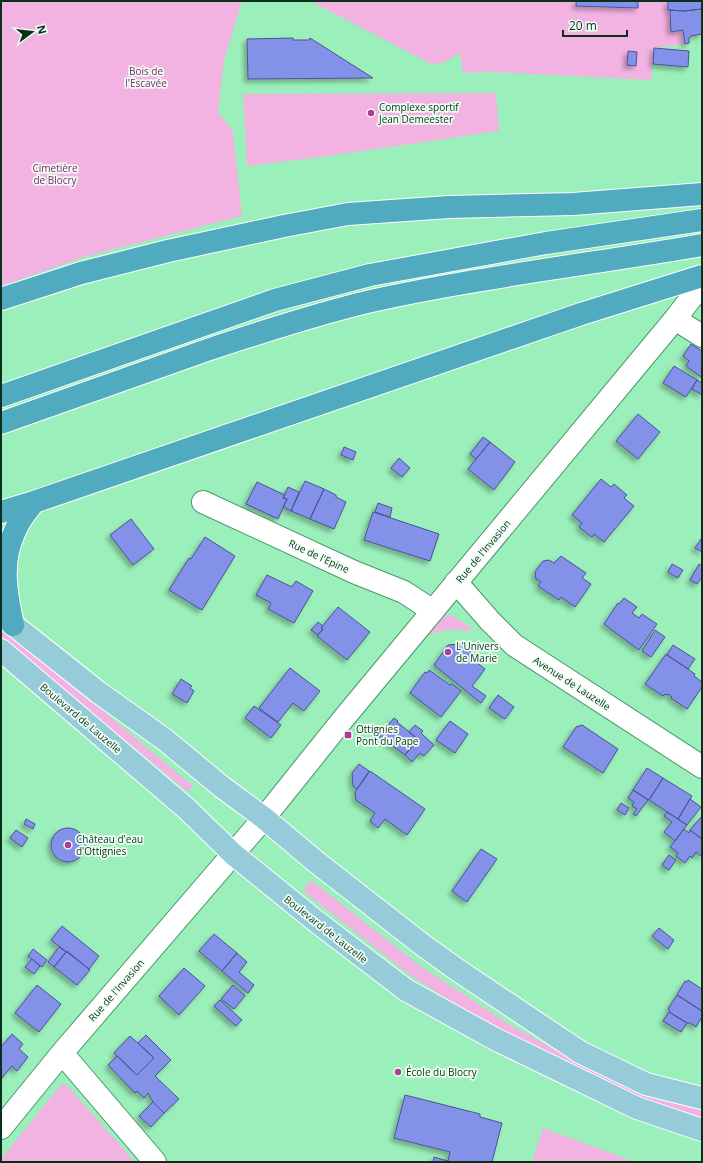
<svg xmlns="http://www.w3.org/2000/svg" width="703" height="1163" viewBox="0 0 703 1163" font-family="'Open Sans',sans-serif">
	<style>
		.green { fill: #f2b3e2 }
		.building { fill: #8491e9; stroke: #495296; filter: url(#shadow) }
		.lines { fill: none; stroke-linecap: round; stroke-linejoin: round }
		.minor-casing { stroke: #469969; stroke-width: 24 }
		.major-casing { stroke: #fff; stroke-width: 24 }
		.highway-casing { stroke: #fff; stroke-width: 24 }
		.minor { stroke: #fff; stroke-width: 22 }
		.major { stroke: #96ccd9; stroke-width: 22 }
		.highway { stroke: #50aac0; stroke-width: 22 }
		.poi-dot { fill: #ad3c98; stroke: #eefef3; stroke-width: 1.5 }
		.labels { text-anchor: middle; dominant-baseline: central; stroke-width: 3.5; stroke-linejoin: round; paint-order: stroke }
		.park-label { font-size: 10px; fill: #852374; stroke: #eefef3 }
		.poi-label { font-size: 10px; fill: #0b2f1c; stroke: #eefef3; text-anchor: start }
		.street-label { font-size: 10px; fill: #0b2f1c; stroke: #eefef3 }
	</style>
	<defs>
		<filter id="shadow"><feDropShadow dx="-3.5" dy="3.5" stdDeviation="2" flood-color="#0004"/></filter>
	</defs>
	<rect width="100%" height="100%" fill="#9befba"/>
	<path class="green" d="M1 1H242L224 60 218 112 233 131 242 216 84 257 1 286Z
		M310 1H668V10H670L671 32 683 30 685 44 654 48 651 80 494 72 463 73 460 53 443 63 431 64Z
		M496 93 499 131 328 156 247 166 243 94Z
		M449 614 472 628 470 631C454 627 440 630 425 637L441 617Z
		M1 626 193 786 188 792 1 638Z
		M311 880 419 965 512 1026 555 1050 636 1086 702 1111V1122L653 1107 514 1042 410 975 303 891Z
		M65 1083 135 1162H1V1159L60 1086Z
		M543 1128 635 1162H532Z"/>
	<path class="building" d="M576 1H638V8L576 6Z
		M668 1H702V9L684 11 668 10Z
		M702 9V34L691 36 689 38V43L685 44 683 30 671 32 670 10 684 11Z
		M293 38V40H309L310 38 373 78 248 79 247 39Z
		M654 48 689 51 688 67 653 64Z
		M628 51 637 52 636 66 627 65Z
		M691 344 702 351V378L686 366 689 361 683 356Z
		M674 366 697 380 686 397 663 383Z
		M697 380 702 383V395L692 389Z
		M638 414 660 432 638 459 616 441Z
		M483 437 490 442 476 459 470 454Z
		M490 442 515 462 494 490 468 469Z
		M344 447 356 452 353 460 341 455Z
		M399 458 410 468 402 477 391 468Z
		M601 479 611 487 614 484 627 495 624 498 634 506 604 542 594 534 592 537 579 527 582 523 572 515Z
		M305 481 324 489 310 519 291 511Z
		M257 482 285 495 283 498 287 499 278 519 246 504Z
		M288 487 299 492 291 511 283 507 287 499 283 498Z
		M324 489 336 495V497L346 502 334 529 310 519Z
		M378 503 392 508 390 517 375 512Z
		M373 512 439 534 430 561 364 540Z
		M131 519 154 549 133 565 110 535Z
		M205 537 235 556 202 610 169 590 189 558 191 559Z
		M701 539 702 540V552L695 548Z
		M561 556 586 573 582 578 591 584 575 607 561 597 559 600 538 586 541 582 536 579 535 572 543 561 549 560 554 563Z
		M672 564 683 570 678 578 668 572Z
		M699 564 702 566V577L697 584 690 580Z
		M267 575 292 587 296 581 313 591 294 623 268 609 271 603 256 595Z
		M624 598 637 607 632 613 639 618 642 614 657 624 639 650 604 624 618 603 619 604Z
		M338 607 370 632 347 660 317 636 323 629 321 628Z
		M318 622 323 626 321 628 323 629 318 635 311 630Z
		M655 630 665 637 651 657 642 651Z
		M460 644 477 657 474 660 485 669 472 686 486 696 481 703 434 665 448 645Z
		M673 645 695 659 688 669 667 655Z
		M666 654 695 674 694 676 702 682V687L687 709 671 698 672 697 668 694 667 695 665 694 663 696 645 684Z
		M290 668 320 691 304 711 293 703 278 722 259 708Z
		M429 670 450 685 452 684 461 691 441 717 410 693 425 672 427 673Z
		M181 679 192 686 190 688 194 691 187 703 172 694Z
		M498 695 514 707 505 719 489 708Z
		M254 706 281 725 271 738 245 718Z
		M394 718 398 721 397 722 418 739 405 755 379 736Z
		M450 721 468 734 455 753 436 740Z
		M415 725 423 731 421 733 434 745 424 756 420 753 412 762 405 755 418 739 409 732Z
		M582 725 618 749 603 773 563 747 576 727Z
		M359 764 369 771 357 789 353 786 352 773Z
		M647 768 663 778 649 800 633 790Z
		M370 771 425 809 407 835 385 819 378 828 370 821 375 813 356 800 355 792Z
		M663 778 692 796 678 819 649 800Z
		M633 790 648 800 636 816 633 814 637 809 632 806 634 802 628 798Z
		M690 799 701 807 687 825 678 819Z
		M621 803 629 808 625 815 617 810Z
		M667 812 687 825 675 841 664 832 672 822 664 816Z
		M702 816V839L690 830Z
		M26 819 35 824 33 829 24 824Z
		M51 845a17 17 0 1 1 34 0a17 17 0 1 1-34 0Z
		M684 829 689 833 690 830 702 839V857L696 852 692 858 690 856 685 863 676 856 678 853 670 847Z
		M16 830 28 838 22 847 10 838Z
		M481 849 497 859 467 902 452 891Z
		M669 855 676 860 669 870 662 865Z
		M62 926 99 956 89 969 51 940Z
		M659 928 674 940 668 949 652 936Z
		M214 934 237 953 222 971 199 951Z
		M59 947 66 952 54 967 48 962Z
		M33 949 47 960 42 967 28 956Z
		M67 951 90 970 77 985 54 967Z
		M237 953 247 962 239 972 254 985 248 993 222 971Z
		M32 959 40 966 34 974 25 967Z
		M184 968 205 986 179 1015 159 996Z
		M688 980 702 989V1011L677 995 685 981 687 982Z
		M37 985 61 1004 39 1032 15 1013Z
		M233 985 245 996 234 1009 221 999Z
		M677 995 702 1011V1017L696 1027 690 1023H687L669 1012 670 1010 668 1009Z
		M220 1000 242 1020 236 1026 214 1006Z
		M669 1012 687 1023 681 1032 663 1021Z
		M12 1034 23 1044 19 1049 28 1057 17 1071 12 1066 1 1079V1047Z
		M146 1035 171 1060 155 1076 179 1099 164 1113 153 1102 148 1093 144 1098 137 1091 135 1093 108 1065 117 1056 137 1075 154 1058 138 1043Z
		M130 1036 154 1058 137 1075 114 1053Z
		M405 1095 480 1114V1117L502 1123 492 1162H433L434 1157 448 1161 450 1152 394 1138Z
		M153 1102 164 1113 151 1127 139 1116Z"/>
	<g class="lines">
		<defs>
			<path id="minor" d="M675 319 702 336
				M203 502 354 572 404 592 433 611
				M456 582 490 621 514 645 702 767
				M62 1053 155 1162
				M1 1128 62 1053 264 818 344 718 675 319 702 284"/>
			<path id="major" d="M1 615 98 692 164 739 222 787 264 818 315 861 424 946 456 969 580 1052 646 1084 702 1098
				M1 650 187 809 233 854 317 922 406 990 495 1039 637 1108 702 1130"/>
			<path id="highway" d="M1 299 81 273 168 251 284 226 348 214 449 207 573 204 702 194
				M1 396 275 300 370 275 546 243 702 220
				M1 423C70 399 138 374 207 350 261 332 316 314 371 301 480 277 592 264 702 245
				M1 512 34 502
				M13 625C6 592 0 562 15 531 19 520 27 511 34 502L581 314 702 276"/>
		</defs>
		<use href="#minor" class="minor-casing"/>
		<use href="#major" class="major-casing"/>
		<use href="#highway" class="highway-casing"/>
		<use href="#minor" class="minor"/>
		<use href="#major" class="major"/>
		<use href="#highway" class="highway"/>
	</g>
	<g class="poi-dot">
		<circle cx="371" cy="113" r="4"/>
		<circle cx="448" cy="652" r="4"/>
		<rect x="344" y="731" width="8" height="8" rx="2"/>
		<circle cx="68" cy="845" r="4"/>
		<circle cx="398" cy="1072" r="4"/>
	</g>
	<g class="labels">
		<g class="park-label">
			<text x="146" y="71">Bois de<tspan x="146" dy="12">l'Escavée</tspan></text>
			<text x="55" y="168">Cimetière<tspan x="55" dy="12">de Blocry</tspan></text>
		</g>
		<g class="poi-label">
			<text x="379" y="107">Complexe sportif<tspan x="379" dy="12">Jean Demeester</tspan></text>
			<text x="456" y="646">L'Univers<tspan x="456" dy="12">de Marie</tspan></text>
			<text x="356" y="729">Ottignies<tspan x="356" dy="12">Pont du Pape</tspan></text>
			<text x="76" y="839">Château d'eau<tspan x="76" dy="12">d'Ottignies</tspan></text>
			<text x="406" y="1072">École du Blocry</text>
		</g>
		<g class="street-label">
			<text transform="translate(483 551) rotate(-50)">Rue de l'Invasion</text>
			<text transform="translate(319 556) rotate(25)">Rue de l'Epine</text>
			<text transform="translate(572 683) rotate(33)">Avenue de Lauzelle</text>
			<text transform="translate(81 718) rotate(40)">Boulevard de Lauzelle</text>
			<text transform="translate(326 929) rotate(38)">Boulevard de Lauzelle</text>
			<text transform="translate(116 990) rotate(-49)">Rue de l'Invasion</text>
		</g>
	</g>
	<rect width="703" height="1163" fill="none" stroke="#0b2f1c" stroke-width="4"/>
	<g transform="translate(32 32) rotate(75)" stroke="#eefef3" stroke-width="3" paint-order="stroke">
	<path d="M0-3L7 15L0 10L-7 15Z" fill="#0b2f1c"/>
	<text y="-6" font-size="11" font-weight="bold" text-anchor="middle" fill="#0b2f1c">N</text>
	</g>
	<path d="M563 30v6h64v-6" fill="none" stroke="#0b2f1c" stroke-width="2"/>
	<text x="569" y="30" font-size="12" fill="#0b2f1c" stroke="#eefef3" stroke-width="3" paint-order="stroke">20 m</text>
</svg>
